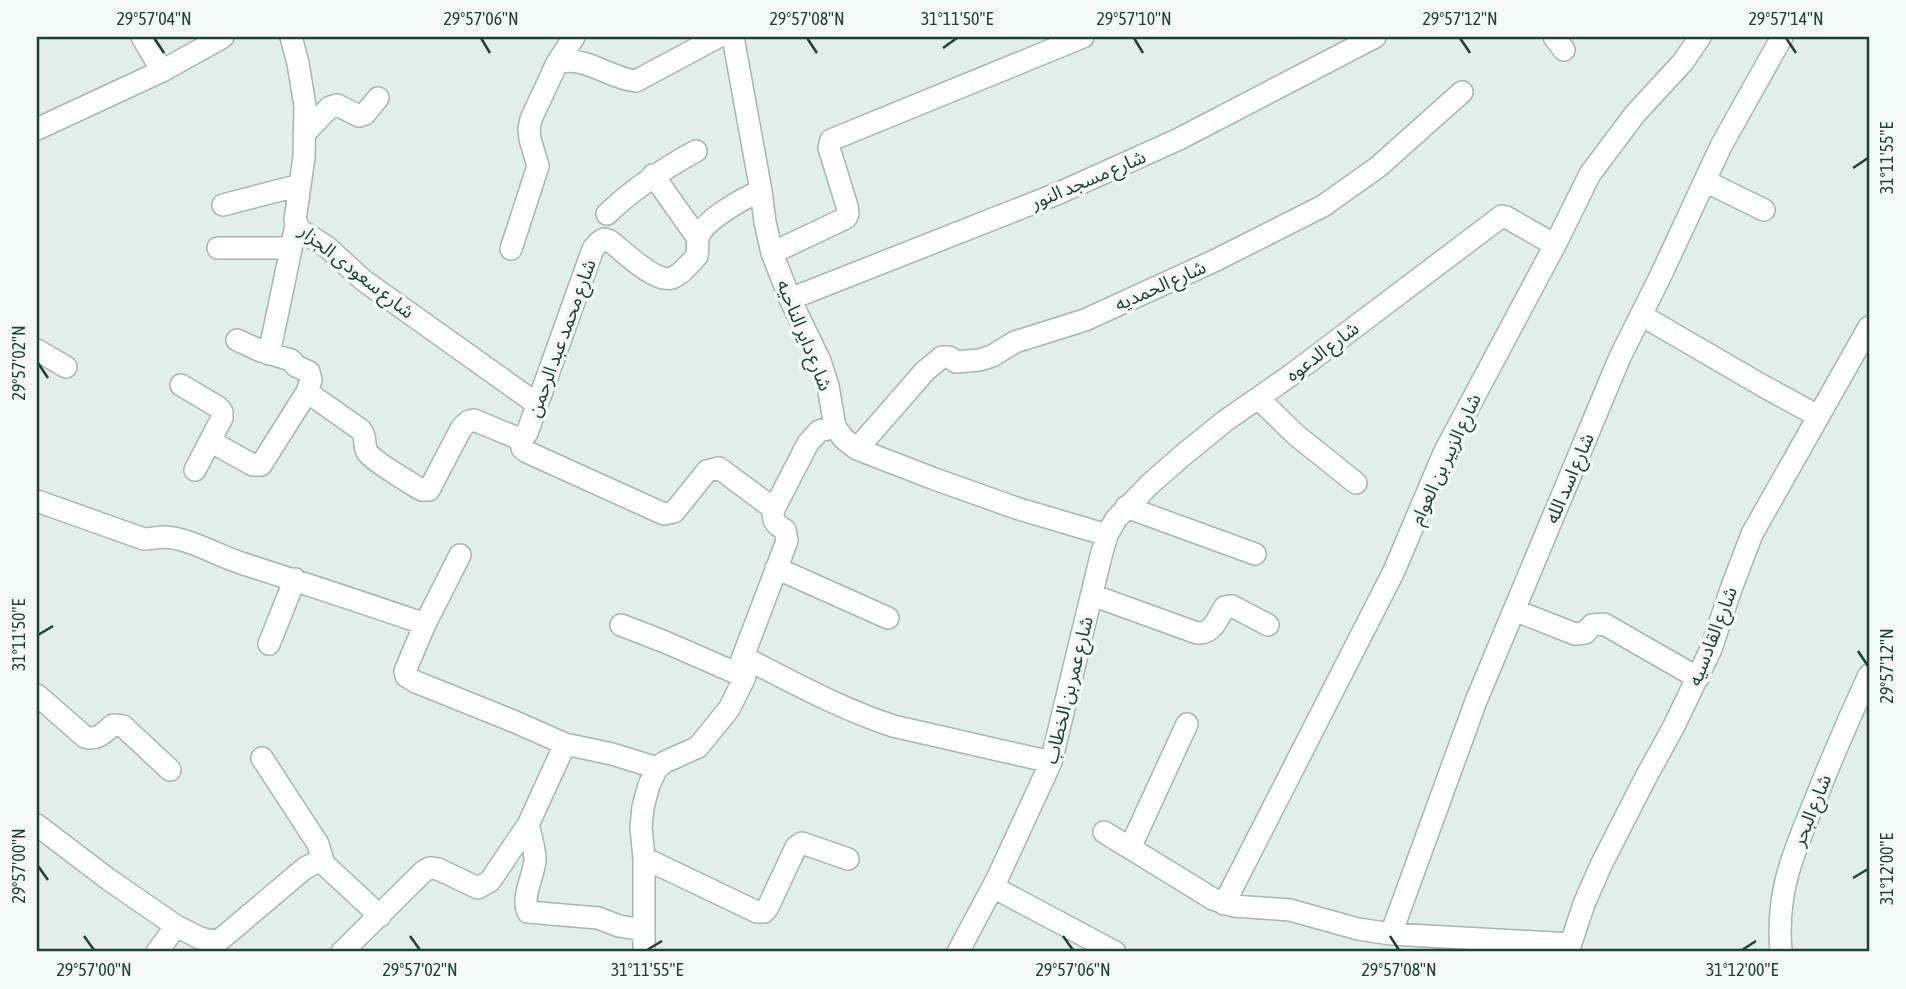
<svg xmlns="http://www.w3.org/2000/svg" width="1906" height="989" viewBox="0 0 1906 989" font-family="'Asap Condensed','Noto Sans Arabic',sans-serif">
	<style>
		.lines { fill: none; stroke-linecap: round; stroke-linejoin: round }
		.street-casing { stroke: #a4b7b1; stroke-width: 24 }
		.secondary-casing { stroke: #9fbbb1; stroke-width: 24 }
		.street { stroke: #fff; stroke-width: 21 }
		.secondary { stroke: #fff; stroke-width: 21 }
		.ticks { fill: none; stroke: #204139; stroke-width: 2.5 }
		.labels { text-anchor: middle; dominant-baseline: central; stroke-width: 7; stroke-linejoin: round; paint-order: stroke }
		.street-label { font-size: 19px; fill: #204139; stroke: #f3faf7 }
		.neatline { fill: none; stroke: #204139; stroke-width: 2.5 }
		.ticks-label { font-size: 18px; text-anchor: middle; fill: #204139 }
	</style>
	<rect width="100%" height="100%" fill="#e2eee9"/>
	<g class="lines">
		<defs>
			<path id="street" d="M142 37 162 71
				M291 37 298 63 305 106 304 157 295 220 300 230 327 247 363 280 537 404
				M733 37 761 191 765 222 772 253 790 299 820 361 828 386 835 427 844 439 857 449 932 478 1016 508 1107 535
				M1554 37 1564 50
				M557 63C586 55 608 78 636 81L718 37
				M37 129 162 71 223 37
				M304 134 330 107 337 105 359 116 365 114 378 98
				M653 175 697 237
				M1705 181 1764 210
				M223 205 300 185
				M607 214C634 188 663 169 696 151
				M218 248H291
				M511 249 538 166 530 139 529 129 531 119 557 63 574 37
				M772 253 846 218 848 214 847 206 829 148 831 140 1083 37
				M790 299 1059 193 1179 139 1375 37
				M1641 315 1763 386 1818 416
				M37 350 66 367
				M269 354 296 225
				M181 385 218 407 222 412V418L195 470
				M307 392 361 430C367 437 363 444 367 452 373 461 404 479 415 486L422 490H429L462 427 469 421 474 420 515 437 521 438 527 433 593 249 598 243 604 239 610 241C623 251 655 283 672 278 681 275 690 263 697 256 698 251 697 244 698 239 701 221 746 197 761 191
				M1258 398 1296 435 1356 483
				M521 438 522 448 527 452 664 514 674 512 707 471 719 468 774 509
				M210 441 253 465H261L307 392 311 380 309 372 296 366 291 360 261 351 237 340
				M857 449 925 371 942 357H949L956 362 979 360 992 356 1015 342 1085 320 1216 260 1323 206 1378 167 1462 92
				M37 501 144 539C151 539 158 537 165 537 192 539 216 555 241 563 303 583 364 603 425 624
				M1126 507 1255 554
				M460 555 425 624 405 671 406 676 416 682 513 721 565 744 612 754 657 768
				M776 568 888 618
				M1092 595 1197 633C1214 634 1217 618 1225 607L1232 606 1268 625
				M1514 610 1575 634 1585 633 1592 625 1604 624 1698 678
				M621 625 665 642 745 677
				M269 644 295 579
				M743 657C792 682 841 709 893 726L1051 762
				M37 695 85 737C97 741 105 732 113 725L123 726 170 770
				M262 758 318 844 324 864
				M37 825 108 879 176 926 200 938 212 941 221 939 305 868 317 862 324 864 380 916
				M528 825C531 837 535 848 535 860 534 876 521 897 528 912L598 918 619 926 644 930
				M1104 832 1213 899 1234 906 1290 910 1358 929 1391 934 1571 944
				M1130 848 1187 724
				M644 858 757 912H764L768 907 796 847 802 843 848 859
				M993 887 1115 952
				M1224 904 1394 571 1444 453 1555 245 1590 174 1635 114 1683 62 1700 37
				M1391 934 1476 701 1620 357 1661 275 1721 146 1782 37
				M157 952 176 926
				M342 952 424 871 430 868 438 869 478 888 490 881 528 825 565 744
				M644 952V858L641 827 643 807 649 785 657 768 665 762 698 747 729 709 745 677 741 662 787 541 785 530C776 525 771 520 774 509L808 443 819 431 835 427
				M958 952 997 879 1051 762 1101 556 1107 535 1116 519 1150 484 1182 456 1225 421 1294 373 1498 219 1502 216 1506 217 1555 245
				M1568 952 1584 904 1601 865 1646 777 1673 728 1711 649 1731 589 1752 534 1869 327"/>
			<path id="secondary" d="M1781 952C1776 892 1792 857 1814 803 1831 760 1849 718 1869 675"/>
		</defs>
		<use href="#street" class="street-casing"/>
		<use href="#secondary" class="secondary-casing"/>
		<use href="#street" class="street"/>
		<use href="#secondary" class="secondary"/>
	</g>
	<path class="ticks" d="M154 38 164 53M481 38 490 53M807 38 817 53M1134 38 1143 53M1460 38 1470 53M1786 38 1796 53M943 48 957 38M1853 168 1868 158M38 363 48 378M38 635 53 626M1858 651 1868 666M38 866 48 880M1853 878 1868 869M84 936 94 950M410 936 420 950M1063 936 1073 950M1390 936 1399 950M647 950 662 941M1742 950 1756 941"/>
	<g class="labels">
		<g class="street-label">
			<text transform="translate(1088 179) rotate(-23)">شارع مسجد النور</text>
			<text transform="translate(357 271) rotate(38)">شارع سعودى الجزار</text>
			<text transform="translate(1160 285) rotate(-24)">شارع الحمديه</text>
			<text transform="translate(805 335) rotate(68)">شارع داير الناحيه</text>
			<text transform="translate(561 338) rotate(-70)">شارع محمد عبد الرحمن</text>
			<text transform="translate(1322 351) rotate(-37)">شارع الدعوه</text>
			<text transform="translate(1445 459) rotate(-65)">شارع الزبير بن العوام</text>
			<text transform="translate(1569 478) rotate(-67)">شارع اسد الله</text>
			<text transform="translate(1712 636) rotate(-69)">شارع القادسيه</text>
			<text transform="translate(1068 690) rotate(-76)">شارع عمر بن الخطاب</text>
			<text transform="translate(1811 810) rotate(-68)">شارع البحر</text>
		</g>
	</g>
	<rect width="1906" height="989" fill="none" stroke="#f3faf7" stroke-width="77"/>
	<rect x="38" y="38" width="1830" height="912" class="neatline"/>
	<g class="ticks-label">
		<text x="154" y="25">29°57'04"N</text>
		<text x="481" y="25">29°57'06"N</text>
		<text x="807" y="25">29°57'08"N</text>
		<text x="957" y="25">31°11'50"E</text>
		<text x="1134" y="25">29°57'10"N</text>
		<text x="1460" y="25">29°57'12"N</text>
		<text x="1786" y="25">29°57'14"N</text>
		<text transform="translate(1887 158) rotate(-90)" y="6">31°11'55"E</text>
		<text transform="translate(19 363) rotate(-90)" y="6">29°57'02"N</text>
		<text transform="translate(19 635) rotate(-90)" y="6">31°11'50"E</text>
		<text transform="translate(1887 666) rotate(-90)" y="6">29°57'12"N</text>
		<text transform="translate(19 866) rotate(-90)" y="6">29°57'00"N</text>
		<text transform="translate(1887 869) rotate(-90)" y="6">31°12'00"E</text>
		<text x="94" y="976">29°57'00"N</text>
		<text x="420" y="976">29°57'02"N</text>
		<text x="647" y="976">31°11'55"E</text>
		<text x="1073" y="976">29°57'06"N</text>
		<text x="1399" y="976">29°57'08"N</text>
		<text x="1742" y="976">31°12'00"E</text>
	</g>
</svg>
